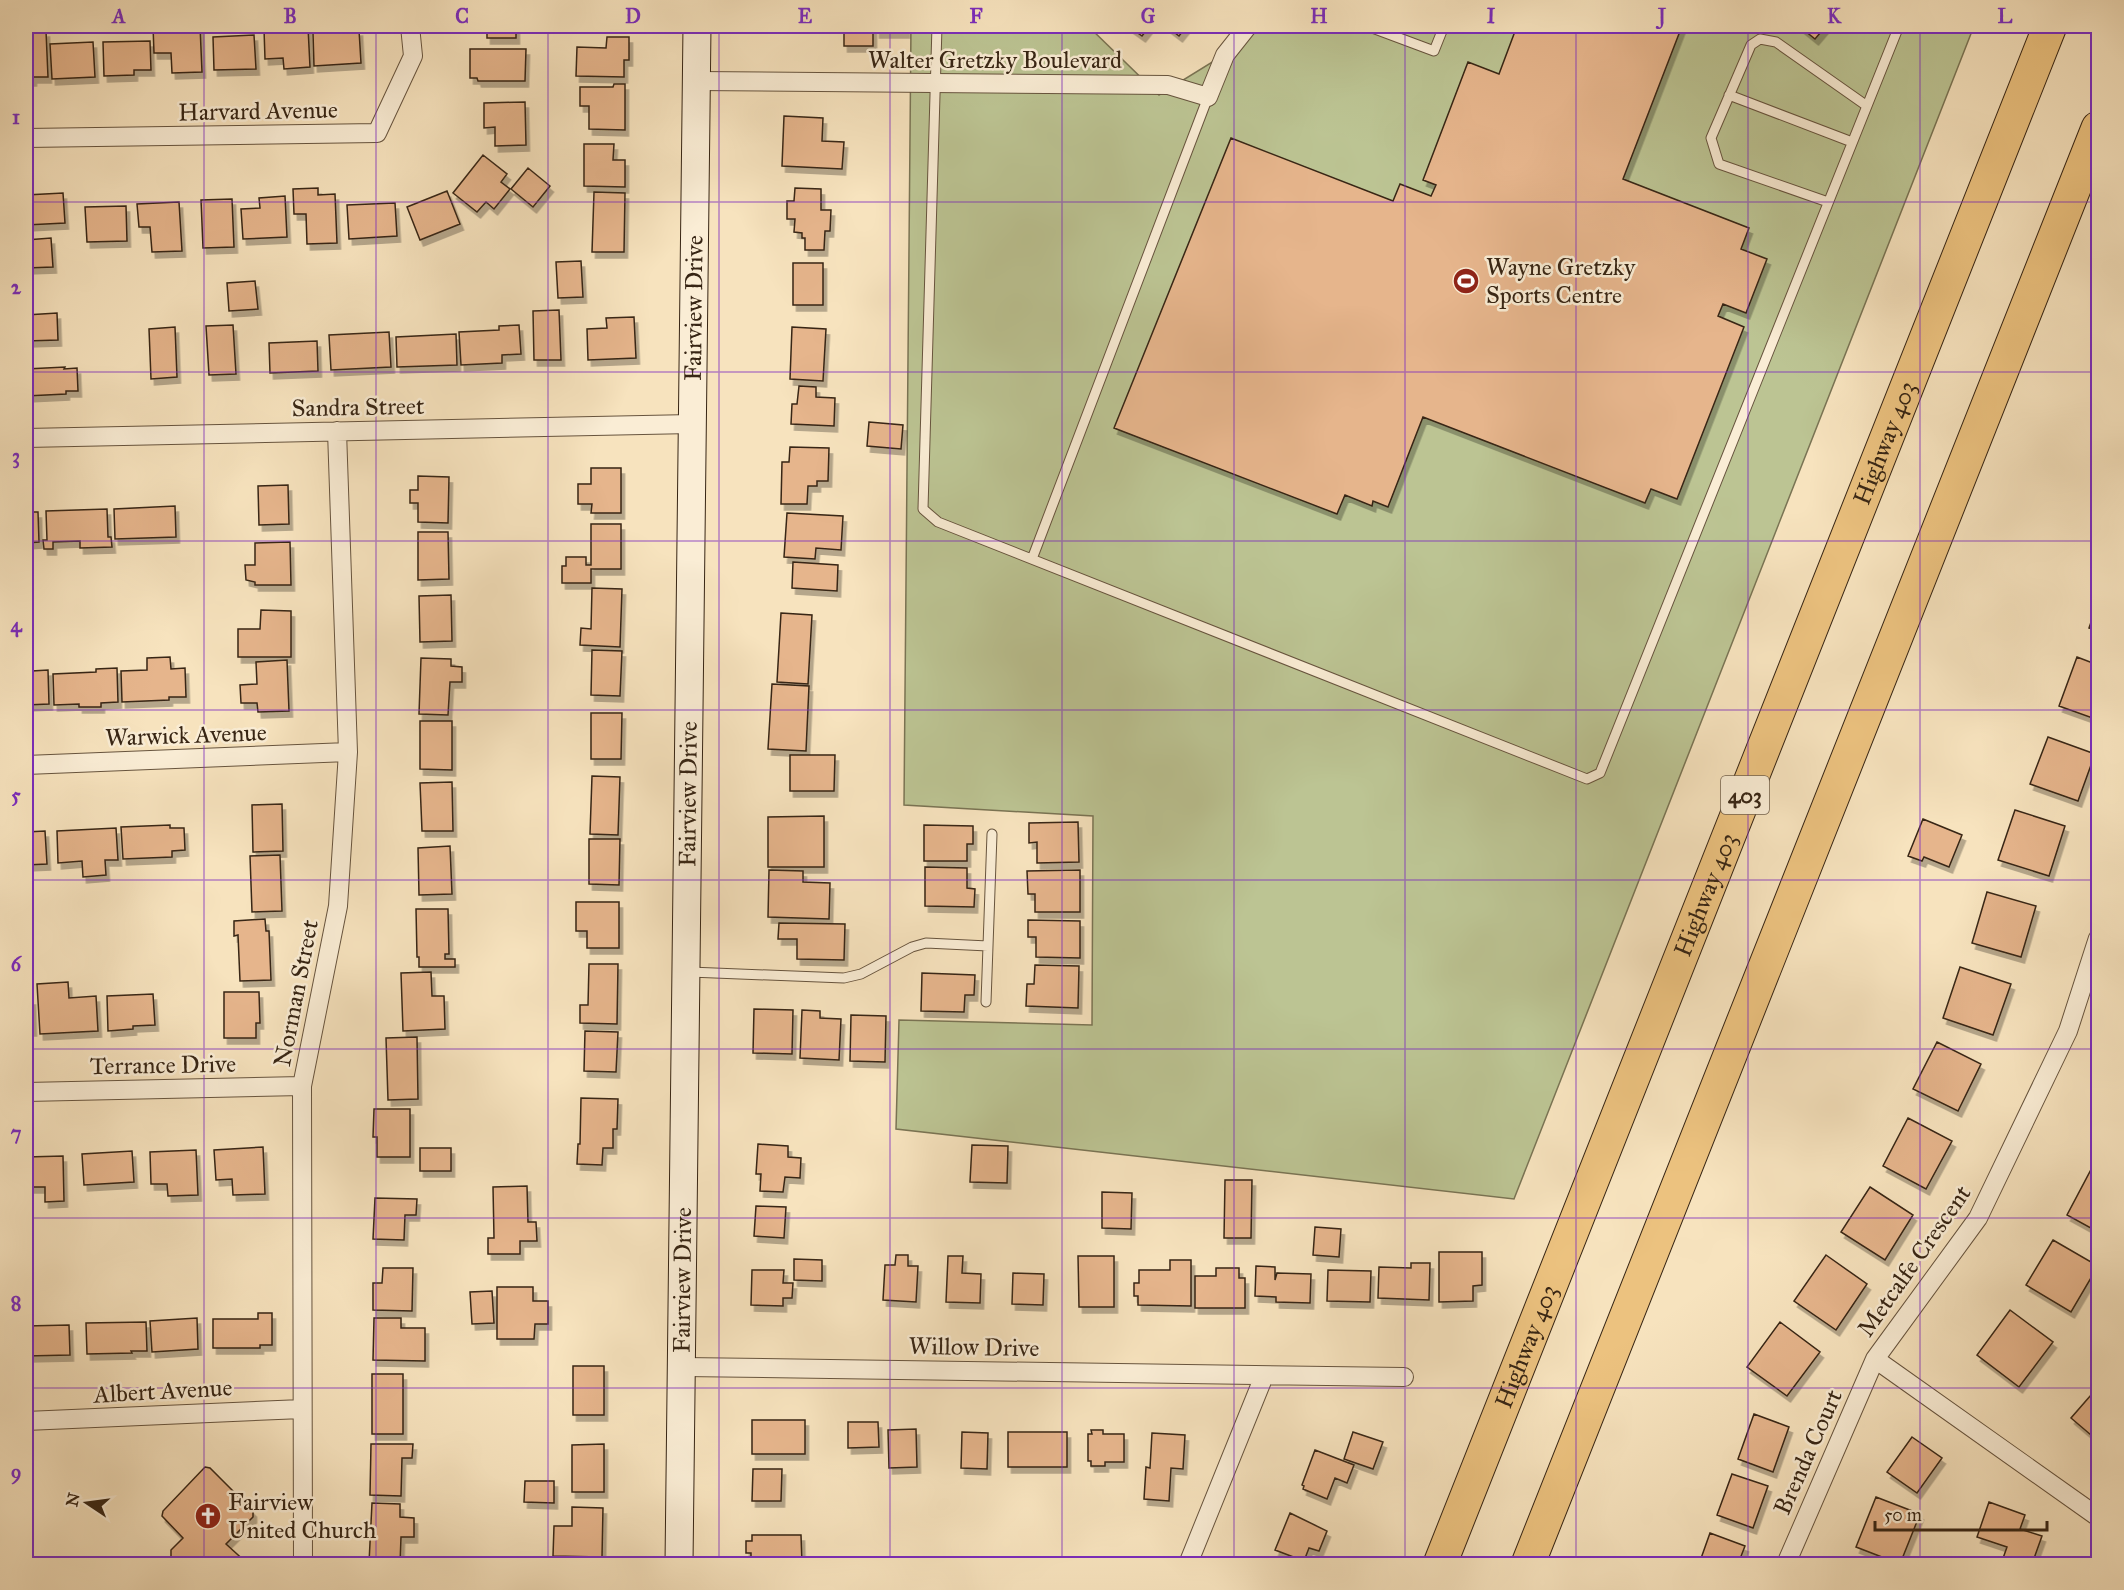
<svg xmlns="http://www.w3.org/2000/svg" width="2124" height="1590" viewBox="0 0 2124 1590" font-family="'IM FELL Great Primer',serif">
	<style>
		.green { fill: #bcc493; stroke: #7a7454; stroke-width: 1.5 }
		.building { fill: #e6b58c; stroke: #372514; stroke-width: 1.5; filter: url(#shadow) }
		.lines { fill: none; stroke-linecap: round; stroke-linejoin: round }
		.lane-casing { stroke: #67543e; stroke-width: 11 }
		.street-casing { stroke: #67543e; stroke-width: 20 }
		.secondary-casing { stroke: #372514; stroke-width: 29 }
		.highway-casing { stroke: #372514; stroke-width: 35 }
		.lane { stroke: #faedd5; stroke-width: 9 }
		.street { stroke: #faedd5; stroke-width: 18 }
		.secondary { stroke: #faedd5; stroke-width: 27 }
		.highway { stroke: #ecc27f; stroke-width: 33 }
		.grid { fill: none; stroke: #7b2cbf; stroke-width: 1.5; stroke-opacity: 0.55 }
		.labels { text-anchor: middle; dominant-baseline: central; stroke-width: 5; stroke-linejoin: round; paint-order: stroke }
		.shield { fill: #faedd5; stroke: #72614e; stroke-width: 1.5 }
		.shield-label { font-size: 22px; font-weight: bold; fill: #372514 }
		.street-label { font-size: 24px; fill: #372514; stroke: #faedd5 }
		.poi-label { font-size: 24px; fill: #372514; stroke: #faedd5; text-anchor: start }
		.neatline { fill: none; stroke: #7b2cbf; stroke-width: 2 }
		.grid-label { font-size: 20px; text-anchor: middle; font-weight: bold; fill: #7b2cbf }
	</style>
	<defs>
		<filter id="shadow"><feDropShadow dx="3.5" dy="6" stdDeviation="0" flood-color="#0004"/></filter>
	</defs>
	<rect width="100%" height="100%" fill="#f7e3be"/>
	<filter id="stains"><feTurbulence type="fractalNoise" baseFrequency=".00333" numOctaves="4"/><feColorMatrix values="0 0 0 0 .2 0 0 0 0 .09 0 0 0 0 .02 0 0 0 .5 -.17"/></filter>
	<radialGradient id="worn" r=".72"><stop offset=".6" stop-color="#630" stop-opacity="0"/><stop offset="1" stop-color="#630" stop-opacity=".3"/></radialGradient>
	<path class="green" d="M911 26H1088L1159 95 1240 45 1257 26H1974L1514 1199 896 1129 899 1020 1092 1025 1093 816 904 805Z"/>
	<path class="building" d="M153 26H200L202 72 172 73 171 53H154Z
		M335 26H344V31L359 30 361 63 314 66 313 33 335 32Z
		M487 26H516V38H487Z
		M844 26H873V46H844Z
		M876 26H906V32H876Z
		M1128 26H1150L1142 36Z
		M1166 26H1187L1179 36Z
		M1517 26H1682L1623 179 1749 228 1741 249 1767 259 1746 313 1723 304 1718 316 1744 327 1677 499 1651 489 1645 503 1423 417 1388 507 1373 501 1372 506 1345 495 1337 514 1114 428 1231 138 1393 201 1400 184 1431 196 1436 185 1423 180 1468 62 1499 74Z
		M1799 26H1826L1815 39Z
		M308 27 310 67 284 69 283 58 265 59 264 29Z
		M46 31 48 77H33V80H26V32Z
		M254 35 256 69 214 70 213 37Z
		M607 37H629V60H624V77L576 76 577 47 606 48Z
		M150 41 151 70H134V75L104 76 103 42Z
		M93 42 95 77 52 79 50 44Z
		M470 49H526L525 81H478L477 78H470Z
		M614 84H625V130L589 129V106H580V87H613Z
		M525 102 526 145 495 146V127L484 128V103Z
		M784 116 823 118 822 141 844 142 842 169 782 166Z
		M584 144H614L613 160H625V187L584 186Z
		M483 155 507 174 501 182 510 189 494 209 486 202 477 212 453 193Z
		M528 168 550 186 533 207 511 189Z
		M318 188V195L335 194 337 243 307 244 306 214H294L293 189Z
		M795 188 821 189V210H831L830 231H825L824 250H805V238H802V233L794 232 795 219H787V201H794Z
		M447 191 460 224 420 240 407 207Z
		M594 192 625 193 624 252H592Z
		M63 193 65 223 26 225V195Z
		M285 196 287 237 243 239 241 209 260 208 259 198Z
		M232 199 234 247 203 248 201 200Z
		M179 202 182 251 152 252 150 227H139L137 204Z
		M395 203 397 236 349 239 347 205Z
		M126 206 127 241 87 242 85 207Z
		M51 238 53 267 26 268V240Z
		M581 261 583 297 558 298 556 262Z
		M793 263H823V305H793Z
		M255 281 258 309 229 311 227 283Z
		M559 310 561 360H534L533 311Z
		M57 313 58 340 26 341V315Z
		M634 317 636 358 588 360 587 329 607 328 606 318Z
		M233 325 236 374 209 375 206 326Z
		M519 325 521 354 502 355V363L461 365 459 332 499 330V326Z
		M175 327 177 377 151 379 149 329Z
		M792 327 826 329 823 381 790 379Z
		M389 332 391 367 331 370 329 335Z
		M456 334 457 365 397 367 396 337Z
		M317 341 318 371 270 373 269 343Z
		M65 367 64 369 77 368 78 391H66V394L26 396V369Z
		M799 386 816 387V397L835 398 834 426 791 424 792 404H797Z
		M869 422 903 425 901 449 867 446Z
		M790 447 829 448 828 481H817V486H808L807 504H781L782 462H789Z
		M591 468H621V513H591L592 504H578V484H591Z
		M418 476 449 477 448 523 418 522V503H410V490H418Z
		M288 485 289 524 259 525 258 486Z
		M175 506 176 537 115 539 114 509Z
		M107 509 108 537H111L112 547 80 548V541L53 542V549H44L43 540H47L46 511Z
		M26 512H38L39 542 26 543Z
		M787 513 843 516 841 550 816 548 815 559 784 557Z
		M591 524H621V569H591V583H562V566H566V557H586V565H591Z
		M418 532H448L449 579 418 580Z
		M290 542 291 585H255V582L246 580 245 565H255V543Z
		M793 562 838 565 837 591 792 588Z
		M592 588 622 589 620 647 580 645 581 628 591 629Z
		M451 595 452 641 420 642 419 596Z
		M2098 602V631L2089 628Z
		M261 610 291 611V657H238V629H260Z
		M781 613 812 615 808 684 777 682Z
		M592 650 622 651 620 696 591 695Z
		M170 657 171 669 185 668 186 697H169V700L122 702 121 671 147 670V658Z
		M2077 657 2098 665V720L2059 706Z
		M421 658 451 659V666L462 667V682H450L448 715 419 714Z
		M287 660 289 711 258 712 257 703H241L240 685 257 684 256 662Z
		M117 668 118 702 101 703V707H79V704L54 705 53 674 96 672V669Z
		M48 670 49 704 26 705V675H32V671Z
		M772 684 809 686 806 751 768 749Z
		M591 713H622L621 759H591Z
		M420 721H452V770L420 769Z
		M2048 737 2095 754 2078 801 2030 784Z
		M790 755H835L834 791H790Z
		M592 776 620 777 618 835 590 834Z
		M452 782 453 831H422L420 783Z
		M282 804 283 851 253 852 252 805Z
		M2015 810 2065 826 2049 876 1998 860Z
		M824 816V867H768V817Z
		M1923 819 1962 835 1949 867 1924 857 1922 861 1908 856Z
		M1078 822 1079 862 1037 863V842L1029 843V823Z
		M170 825V828H184L185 850 172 851V857L123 859 121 827Z
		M924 825 973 826V844H967V861H924Z
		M116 828 118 860H105L106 875 83 877 82 861 58 863 57 831Z
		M45 831 47 864 26 865V832Z
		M589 839H620L619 885 589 884Z
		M450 846 452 894 419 895 418 848Z
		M280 855 282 911 252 912 250 856Z
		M925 867 967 868V888L975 889 974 907 925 906Z
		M769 870 803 871V882L830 883 829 919 768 917Z
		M1080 870V912H1035V894H1028L1027 871Z
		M1987 892 2036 906 2021 957 1972 943Z
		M576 902H619V948H587V931H576Z
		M416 909H448L449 954H445V959H455V967H419V957H417Z
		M265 919 266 931H269L271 980 240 981 238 935 234 936V921Z
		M1028 920 1080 921V958L1036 957V937H1028Z
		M779 923 845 924 844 960 797 959V939H778Z
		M589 964H618L617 1024 580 1023V1005H588Z
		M1035 965 1079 966 1078 1008 1026 1006 1027 984H1034Z
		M1960 967 2011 984 1993 1035 1943 1018Z
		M431 972 432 996H444L445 1029 403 1031 401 973Z
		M922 973 975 975 974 995H965L964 1012 921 1011Z
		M68 982 69 998 96 996 98 1031 40 1034 37 984Z
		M224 992H259L260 1023H256V1038H224Z
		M153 994 155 1025 133 1026V1029L108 1031 107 996Z
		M26 999H32L33 1030H26Z
		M754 1009 793 1010 792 1054 753 1053Z
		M802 1010 820 1011V1018L841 1019 839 1060 800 1058Z
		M851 1015 886 1016 885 1062 850 1061Z
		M585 1031 618 1032 616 1072 584 1071Z
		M417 1037 418 1099 388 1100 386 1038Z
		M1937 1042 1981 1064 1958 1111 1913 1089Z
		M581 1098 618 1099 617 1129H613V1148H603L602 1165 577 1164 578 1144H580Z
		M374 1109H410V1157H377V1137H373Z
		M1908 1118 1952 1141 1926 1189 1883 1166Z
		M758 1144 788 1146V1157L801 1158 800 1178 785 1177 783 1192 760 1191 761 1174H756Z
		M972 1145 1008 1146 1007 1183 970 1182Z
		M263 1147 265 1194 233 1195 232 1179 216 1180 214 1150Z
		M420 1148H451V1171H420Z
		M196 1150 198 1195 168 1196 167 1184H151L150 1152Z
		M132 1151 134 1182 84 1185 82 1154Z
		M63 1156 64 1201 45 1202V1187H26V1157Z
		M2094 1164 2098 1167V1232L2067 1215Z
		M1225 1180H1252L1251 1238H1224Z
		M527 1186 528 1222H536L537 1241H520V1254H488V1238H494L493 1187Z
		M1870 1187 1913 1215 1885 1260 1841 1232Z
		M1102 1192 1132 1193 1131 1229 1102 1228Z
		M375 1198 417 1199 416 1215H405L404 1240 373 1239Z
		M756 1206 786 1207 784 1238 754 1236Z
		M1315 1227 1341 1229 1339 1257 1313 1255Z
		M2053 1240 2098 1266 2071 1312 2026 1285Z
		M1439 1252H1482V1285L1473 1286V1301L1439 1302Z
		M896 1255H908V1266H918L916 1302 883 1300 885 1265H895Z
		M1826 1255 1867 1284 1836 1330 1794 1301Z
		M948 1256H963L962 1273 981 1274 980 1303 946 1302Z
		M1078 1256H1114V1307H1079Z
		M794 1259 822 1260V1281L794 1280Z
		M1170 1260H1191V1306L1138 1305V1296H1134V1283H1139V1270H1170Z
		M1411 1263H1430L1429 1300 1378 1298 1379 1267 1411 1268Z
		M1256 1266 1275 1267V1280L1277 1273 1311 1274 1310 1303 1276 1302V1297L1255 1296Z
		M383 1268H413L412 1311 373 1310V1283H382Z
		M1216 1268H1239V1278H1245V1308H1195V1276H1216Z
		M752 1270H784L783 1283H793L792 1298H783V1306L751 1305Z
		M1328 1270 1371 1271 1370 1302 1327 1301Z
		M1013 1273 1044 1274 1043 1305 1012 1304Z
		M497 1287H533V1301H548V1324H535L534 1339H497Z
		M492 1291 494 1323 472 1324 470 1292Z
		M2010 1310 2053 1342 2019 1387 1977 1355Z
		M258 1313H272V1345H260V1348H213V1319H258Z
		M197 1318 198 1349 152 1352 150 1321Z
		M374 1318H401V1328H425V1361L373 1360Z
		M146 1322 147 1351H131L132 1353 87 1354 86 1323Z
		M1780 1322 1820 1352 1787 1396 1747 1367Z
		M69 1325 70 1355 26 1356V1326Z
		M573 1366H604V1415H573Z
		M372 1374H403V1434H372Z
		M2098 1387V1441L2071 1418Z
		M1754 1414 1789 1427 1773 1472 1738 1459Z
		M752 1420H805V1454H752Z
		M848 1422H878L879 1447 848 1448Z
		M916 1429 917 1467 889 1468 888 1430Z
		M1091 1430H1103V1434H1124V1462H1105V1466H1091V1461H1088V1434H1092Z
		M962 1432 988 1433 987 1469 961 1468Z
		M1008 1432H1067V1467H1008Z
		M1353 1432 1383 1442 1373 1469 1344 1459Z
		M1152 1433 1185 1435 1183 1469 1171 1468 1169 1501 1144 1499 1146 1467 1150 1468Z
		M1912 1437 1942 1458 1917 1493 1887 1472Z
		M371 1444H413L412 1458H402L401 1496 370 1495Z
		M604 1444V1492H572V1445Z
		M1315 1450 1354 1465 1347 1483 1335 1478 1327 1499 1303 1489 1304 1486 1302 1485Z
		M205 1467 210 1468 253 1511V1517L226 1544 248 1564H171V1550L183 1538 162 1516 163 1511Z
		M753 1469H782L781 1501H752Z
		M1732 1474 1768 1486 1753 1528 1717 1515Z
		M525 1481H554V1503L524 1502Z
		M1876 1497 1920 1514 1900 1564 1856 1547Z
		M1989 1502 2025 1515 2020 1529 2042 1536 2032 1564H2001L2007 1547 1977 1537Z
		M372 1503 400 1504V1517L414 1518V1537H401L400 1564 369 1563Z
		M572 1507 603 1508 602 1557 553 1556 554 1526H572Z
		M1290 1513 1327 1531 1319 1551 1309 1548 1304 1561 1275 1550Z
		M1710 1533 1745 1546 1738 1564H1699Z
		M752 1535H801L802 1564H751V1553H746V1541H752Z"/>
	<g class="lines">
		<defs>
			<path id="lane" d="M937 26 923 509 938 522 1587 779 1600 773 1899 26
				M1367 26 1434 51 1444 26
				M1729 95 1852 142
				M1828 202 1719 164 1711 138 1751 45 1760 39 1776 42 1867 106
				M1032 559 1208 97
				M690 972 844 978 861 974 912 947 926 943 988 946
				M986 1002 992 834"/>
			<path id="street" d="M696 81 1168 85 1208 97 1225 55 1248 26
				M26 138 377 133 413 56 410 26
				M26 438 692 424
				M26 765 348 752
				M26 1092 302 1086
				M1875 1359 2098 1517
				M683 1367 1404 1377
				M26 1421 302 1409
				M303 1564 302 1086 338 906 348 752 337 431
				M1188 1564 1264 1376
				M1786 1564 1875 1359 1978 1218 2068 1031 2098 938"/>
			<g id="secondary">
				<path id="s1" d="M679 1564 697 26"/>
			</g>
			<g id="highway">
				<path id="s2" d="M1440 1564 2050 26"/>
				<path d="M1528 1564 2098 128"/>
			</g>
		</defs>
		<use href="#lane" class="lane-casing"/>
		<use href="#street" class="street-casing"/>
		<use href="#secondary" class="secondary-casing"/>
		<use href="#highway" class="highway-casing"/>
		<use href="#lane" class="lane"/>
		<use href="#street" class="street"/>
		<use href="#secondary" class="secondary"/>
		<use href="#highway" class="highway"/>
	</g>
	<path class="grid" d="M204 26V1564M376 26V1564M548 26V1564M719 26V1564M890 26V1564M1062 26V1564M1234 26V1564M1405 26V1564M1576 26V1564M1748 26V1564M1920 26V1564M26 202H2098M26 372H2098M26 541H2098M26 710H2098M26 880H2098M26 1049H2098M26 1218H2098M26 1388H2098"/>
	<defs>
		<symbol id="stadium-disc" viewBox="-11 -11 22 22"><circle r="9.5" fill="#8f2418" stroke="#faedd5"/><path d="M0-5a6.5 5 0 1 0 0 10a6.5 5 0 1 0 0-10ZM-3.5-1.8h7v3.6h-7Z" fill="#fff"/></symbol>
		<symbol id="church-disc" viewBox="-11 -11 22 22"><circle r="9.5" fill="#8f2418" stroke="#faedd5"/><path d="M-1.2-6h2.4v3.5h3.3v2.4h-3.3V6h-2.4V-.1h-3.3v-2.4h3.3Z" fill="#fff"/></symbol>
	</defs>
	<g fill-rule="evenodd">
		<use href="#stadium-disc" x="1451" y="266" width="30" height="30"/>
		<use href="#church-disc" x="193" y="1501" width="30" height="30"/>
	</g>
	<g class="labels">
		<rect class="shield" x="1721" y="776" width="48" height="38" rx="4.5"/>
		<g class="shield-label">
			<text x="1745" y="795">403</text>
		</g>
		<g class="street-label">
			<text x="995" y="60">Walter Gretzky Boulevard</text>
			<text transform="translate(258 111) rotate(-1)">Harvard Avenue</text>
			<text stroke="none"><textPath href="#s1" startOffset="1256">Fairview Drive</textPath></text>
			<text transform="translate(358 407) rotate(-1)">Sandra Street</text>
			<text stroke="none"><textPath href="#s2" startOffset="1206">Highway 403</textPath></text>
			<text transform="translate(186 735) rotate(-2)">Warwick Avenue</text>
			<text stroke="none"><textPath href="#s1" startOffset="770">Fairview Drive</textPath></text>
			<text stroke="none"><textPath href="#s2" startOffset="720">Highway 403</textPath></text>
			<text transform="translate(296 993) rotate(-79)">Norman Street</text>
			<text transform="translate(163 1065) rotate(-1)">Terrance Drive</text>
			<text transform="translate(1914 1261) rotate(-55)">Metcalfe Crescent</text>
			<text stroke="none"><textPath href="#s1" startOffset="284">Fairview Drive</textPath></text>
			<text transform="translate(974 1347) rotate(1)">Willow Drive</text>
			<text stroke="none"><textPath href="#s2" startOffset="234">Highway 403</textPath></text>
			<text transform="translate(163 1391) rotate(-3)">Albert Avenue</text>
			<text transform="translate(1808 1452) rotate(-66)">Brenda Court</text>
		</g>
		<g class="poi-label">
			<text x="1486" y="267">Wayne Gretzky<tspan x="1486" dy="28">Sports Centre</tspan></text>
			<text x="228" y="1502">Fairview<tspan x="228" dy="28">United Church</tspan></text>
		</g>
	</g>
	<rect width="2124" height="1590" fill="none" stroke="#f7e3be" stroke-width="66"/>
	<g transform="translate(87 1503) rotate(283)" stroke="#faedd5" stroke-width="4.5" paint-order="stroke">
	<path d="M0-4.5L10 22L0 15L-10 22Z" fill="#372514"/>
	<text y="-9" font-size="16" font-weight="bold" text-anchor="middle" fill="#372514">N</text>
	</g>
	<path d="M1875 1521v9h172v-9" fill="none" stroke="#372514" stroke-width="3"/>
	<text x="1884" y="1521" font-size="18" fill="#372514" stroke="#faedd5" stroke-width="4.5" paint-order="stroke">50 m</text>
	<rect x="33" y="33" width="2058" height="1524" class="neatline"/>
	<g class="grid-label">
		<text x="119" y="23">A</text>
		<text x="290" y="23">B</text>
		<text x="462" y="23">C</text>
		<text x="633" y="23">D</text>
		<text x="805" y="23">E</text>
		<text x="976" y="23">F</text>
		<text x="1148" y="23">G</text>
		<text x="1319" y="23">H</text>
		<text x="1491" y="23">I</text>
		<text x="1662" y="23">J</text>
		<text x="1834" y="23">K</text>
		<text x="2005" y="23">L</text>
		<text x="16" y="124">1</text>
		<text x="16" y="294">2</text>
		<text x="16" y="463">3</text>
		<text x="16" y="632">4</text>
		<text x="16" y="802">5</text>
		<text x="16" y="971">6</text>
		<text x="16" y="1140">7</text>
		<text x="16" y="1310">8</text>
		<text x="16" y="1479">9</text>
	</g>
	<rect width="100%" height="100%" filter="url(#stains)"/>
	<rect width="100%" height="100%" fill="url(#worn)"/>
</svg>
